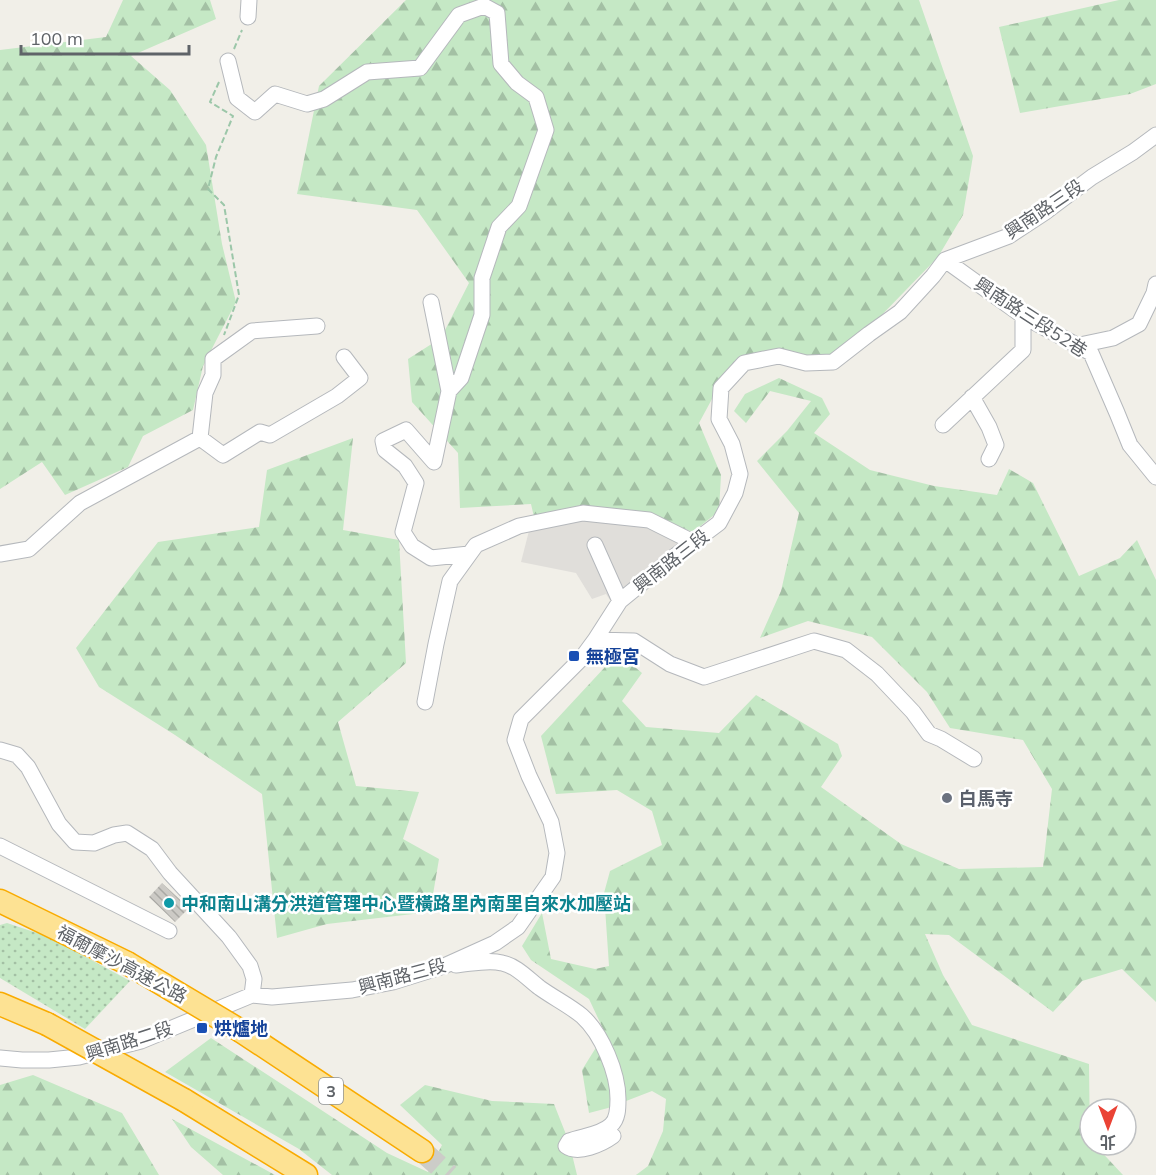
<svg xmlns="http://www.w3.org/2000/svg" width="1156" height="1175" viewBox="0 0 1156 1175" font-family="Mulish,'Noto Sans TC',sans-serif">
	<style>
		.industrial { fill: #e0deda }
		.grass { fill: url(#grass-dots) }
		.forest { fill: url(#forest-firs) }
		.building { fill: url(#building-back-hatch) }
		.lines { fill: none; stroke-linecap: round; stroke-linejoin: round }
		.highway-tunnel { stroke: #ccccc8; stroke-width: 22; stroke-dasharray: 22 11; stroke-linecap: butt }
		.minor-casing { stroke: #b5b8bc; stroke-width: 17 }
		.highway-casing { stroke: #f9ab00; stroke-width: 25 }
		.path { stroke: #9cc7a9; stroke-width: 2; stroke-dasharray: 6 3; stroke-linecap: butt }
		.minor { stroke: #fff; stroke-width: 15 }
		.highway { stroke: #fde293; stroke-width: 22 }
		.highway-bridge-casing { stroke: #f9ab00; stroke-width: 25; stroke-linecap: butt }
		.highway-bridge { stroke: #fde293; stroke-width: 22 }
		.transit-dot { fill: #1a4fb4; stroke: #fff; stroke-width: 2 }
		.worship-dot { fill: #6b7280; stroke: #fff; stroke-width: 2 }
		.culture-dot { fill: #0f9aa8; stroke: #fff; stroke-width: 2 }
		.labels { text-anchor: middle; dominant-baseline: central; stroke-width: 5; stroke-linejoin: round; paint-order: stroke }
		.shield { fill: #fff; stroke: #8f9295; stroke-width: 1.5 }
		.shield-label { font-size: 16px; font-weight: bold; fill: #5f6368 }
		.street-label { font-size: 18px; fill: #5f6368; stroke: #fff }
		.transit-label { font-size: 18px; font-weight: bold; fill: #164399; stroke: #fff; text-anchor: start }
		.worship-label { font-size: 18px; font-weight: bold; fill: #5b616d; stroke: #fff; text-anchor: start }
		.culture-label { font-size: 18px; font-weight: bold; fill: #0d838f; stroke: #fff; text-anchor: start }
	</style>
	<defs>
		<pattern id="grass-dots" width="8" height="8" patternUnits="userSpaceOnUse" patternTransform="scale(1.5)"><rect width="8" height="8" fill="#c5e8c5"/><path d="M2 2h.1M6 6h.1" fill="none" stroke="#a3c0a4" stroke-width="1.8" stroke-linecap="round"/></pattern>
		<pattern id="forest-firs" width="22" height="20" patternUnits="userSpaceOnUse" patternTransform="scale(1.5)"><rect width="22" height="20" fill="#c5e8c5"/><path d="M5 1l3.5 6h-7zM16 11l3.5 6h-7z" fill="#a3c0a4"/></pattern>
		<pattern id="building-back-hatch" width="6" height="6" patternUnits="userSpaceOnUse" patternTransform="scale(1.5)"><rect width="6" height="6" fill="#cccac5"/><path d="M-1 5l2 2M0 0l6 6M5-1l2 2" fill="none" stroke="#a9a8a4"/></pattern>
	</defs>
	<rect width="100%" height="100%" fill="#f1efe8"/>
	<path class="industrial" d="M583 516 646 524 683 540 610 600 606 594 592 599 576 573 521 562 530 527Z"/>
	<path class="grass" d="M7 923 49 937 130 981 85 1029 0 978V925Z"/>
	<path class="forest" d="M123 0H210L216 19 131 56 170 90 206 145 222 244 236 302 203 366 193 410 143 436 128 467 65 495 42 462 0 489V50L106 37Z
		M406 0H919L973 156 963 215 938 257 872 325 821 369 772 361 725 375 699 423 721 475 719 511 693 532 650 516 534 517 531 504 460 508 458 453 412 402 408 359 441 338 469 283 417 210 297 194 319 86Z
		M1119 0H1156V84L1130 94 1020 113 999 27Z
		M779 378 822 398 830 414 814 433 870 470 934 486 997 495 1009 469 1033 483 1079 576 1120 558 1137 540 1156 580V1002L1122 969 1082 981 1053 1012 949 935 925 934 943 975 972 1025 1089 1064 1090 1145H1095L1123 1175H636L648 1166 663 1131 666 1099 652 1091 608 1108 589 1113 582 1070 605 1033 589 999 531 960 522 946 542 913 551 959 595 969 609 966 604 893 610 871 662 845 652 811 617 790 556 794 541 736 618 653 642 673 622 701 646 727 719 733 756 695 838 744 842 756 821 787 901 844 959 869 1043 867 1052 789 1023 740 950 728 927 692 872 637 808 621 760 638 781 591 799 513 757 461 787 431 811 401 770 391 746 423 734 411 745 394Z
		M353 438 343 530 399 540 406 663 338 722 356 786 419 792 403 839 439 859 430 912 327 924 277 938 262 794 175 735 99 687 76 648 158 542 259 527 267 470Z
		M211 1038 387 1153 428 1172 442 1145 400 1105 425 1085 492 1101 554 1104 569 1142 577 1175H332L299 1149 165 1072Z
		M33 1075 122 1113 159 1175H0V1085Z
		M172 1119 275 1175H223L191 1147Z"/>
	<path class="building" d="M162 883 189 908 175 922 149 897Z"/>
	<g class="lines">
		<path class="highway-tunnel" d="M422 1151 449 1175"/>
		<defs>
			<path id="minor" d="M248 17 249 0
				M228 61 237 98 255 112 275 94 307 104 324 99 367 72 420 68 459 15 484 6 497 13 501 64 517 83 536 97 546 130 519 206 499 227 482 278V315L461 378 449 391
				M945 260 1023 316 1091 353 1117 413 1130 445 1156 477
				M431 302 449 391 434 462 406 430 383 441 385 450 405 466 416 483 403 532 412 546 431 558 469 554
				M317 326 252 331 213 359V375L205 393 200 438 223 455 260 432 270 435 337 396 360 378 344 357
				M1075 346 1113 338 1139 324 1154 293 1156 284
				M972 397 989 427 996 445 989 459
				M943 425 1023 350V316
				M595 545 620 601
				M0 554 29 549 80 503 200 438
				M595 640 634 641 670 664 704 677 814 641 846 650 877 674 913 712 929 734 941 739 974 759
				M425 702 436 644 450 581 476 545 519 526 583 513 649 520 693 542
				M0 750 17 755 28 767 59 824 75 842 94 843 114 835 127 833 152 849 170 873 229 937 250 966 254 979 252 995
				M0 846 169 931
				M456 965C470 964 488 959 502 963 517 966 528 979 540 988 554 998 570 1006 582 1016 602 1034 618 1073 618 1099 618 1108 618 1119 611 1125 601 1135 582 1136 569 1141L566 1146C578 1155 602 1144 613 1136
				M0 1058 22 1060H49L79 1057 141 1041 252 995 272 997 352 990 393 982 444 966 495 943 518 927 553 877 557 853 551 822 529 776 515 740 521 719 581 659 595 640 620 601 675 556 719 523 735 493 740 474 732 444 719 419 721 388 744 363 779 356 806 363 833 362 869 334 900 312 933 276 945 260 1009 236 1044 213 1092 177 1133 152 1156 135"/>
			<path id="highway" d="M0 901 127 963
				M0 1004 47 1024
				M241 1031 422 1151
				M184 1100 306 1175"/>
		</defs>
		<use href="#minor" class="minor-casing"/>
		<use href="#highway" class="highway-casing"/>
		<path class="path" d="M234 49 242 30
			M219 82 210 102 233 116 216 157 208 189 224 205 239 295 224 335"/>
		<use href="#minor" class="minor"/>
		<use href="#highway" class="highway"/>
		<defs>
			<path id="highway-bridge" d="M127 963 241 1031
				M47 1024 184 1100"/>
		</defs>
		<use href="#highway-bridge" class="highway-bridge-casing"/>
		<use href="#highway-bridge" class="highway-bridge"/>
	</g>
	<g class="transit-dot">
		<rect x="568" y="650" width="12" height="12" rx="3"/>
		<rect x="196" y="1022" width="12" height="12" rx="3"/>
	</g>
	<circle class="worship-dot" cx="947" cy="798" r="6"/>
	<circle class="culture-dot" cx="169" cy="903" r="6"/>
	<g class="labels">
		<rect class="shield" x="319" y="1078" width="24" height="26" rx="4.5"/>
		<g class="shield-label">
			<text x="331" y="1091">3</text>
		</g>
		<g class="street-label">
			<text transform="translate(1044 209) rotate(-34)">興南路三段</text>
			<text transform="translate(1031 317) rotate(33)">興南路三段52巷</text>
			<text transform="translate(671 561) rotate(-38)">興南路三段</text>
			<text transform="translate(122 964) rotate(28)">福爾摩沙高速公路</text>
			<text transform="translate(402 976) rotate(-15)">興南路三段</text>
			<text transform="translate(129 1041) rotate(-18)">興南路二段</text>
		</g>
		<g class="transit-label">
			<text x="586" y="656">無極宮</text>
			<text x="214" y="1028">烘爐地</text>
		</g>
		<g class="worship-label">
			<text x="959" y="798">白馬寺</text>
		</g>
		<g class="culture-label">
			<text x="181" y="903">中和南山溝分洪道管理中心暨橫路里內南里自來水加壓站</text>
		</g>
	</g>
	<g transform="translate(1108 1127) rotate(180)"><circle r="28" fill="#ffffff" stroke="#bfc1c3" stroke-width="1.5"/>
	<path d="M0-4.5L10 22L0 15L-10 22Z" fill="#ea4335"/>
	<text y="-9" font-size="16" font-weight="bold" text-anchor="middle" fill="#5f6368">北</text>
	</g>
	<path d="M21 45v9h168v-9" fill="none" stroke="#5f6368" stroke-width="3"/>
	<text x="30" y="45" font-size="18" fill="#5f6368" stroke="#ffffff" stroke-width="4.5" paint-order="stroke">100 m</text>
</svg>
